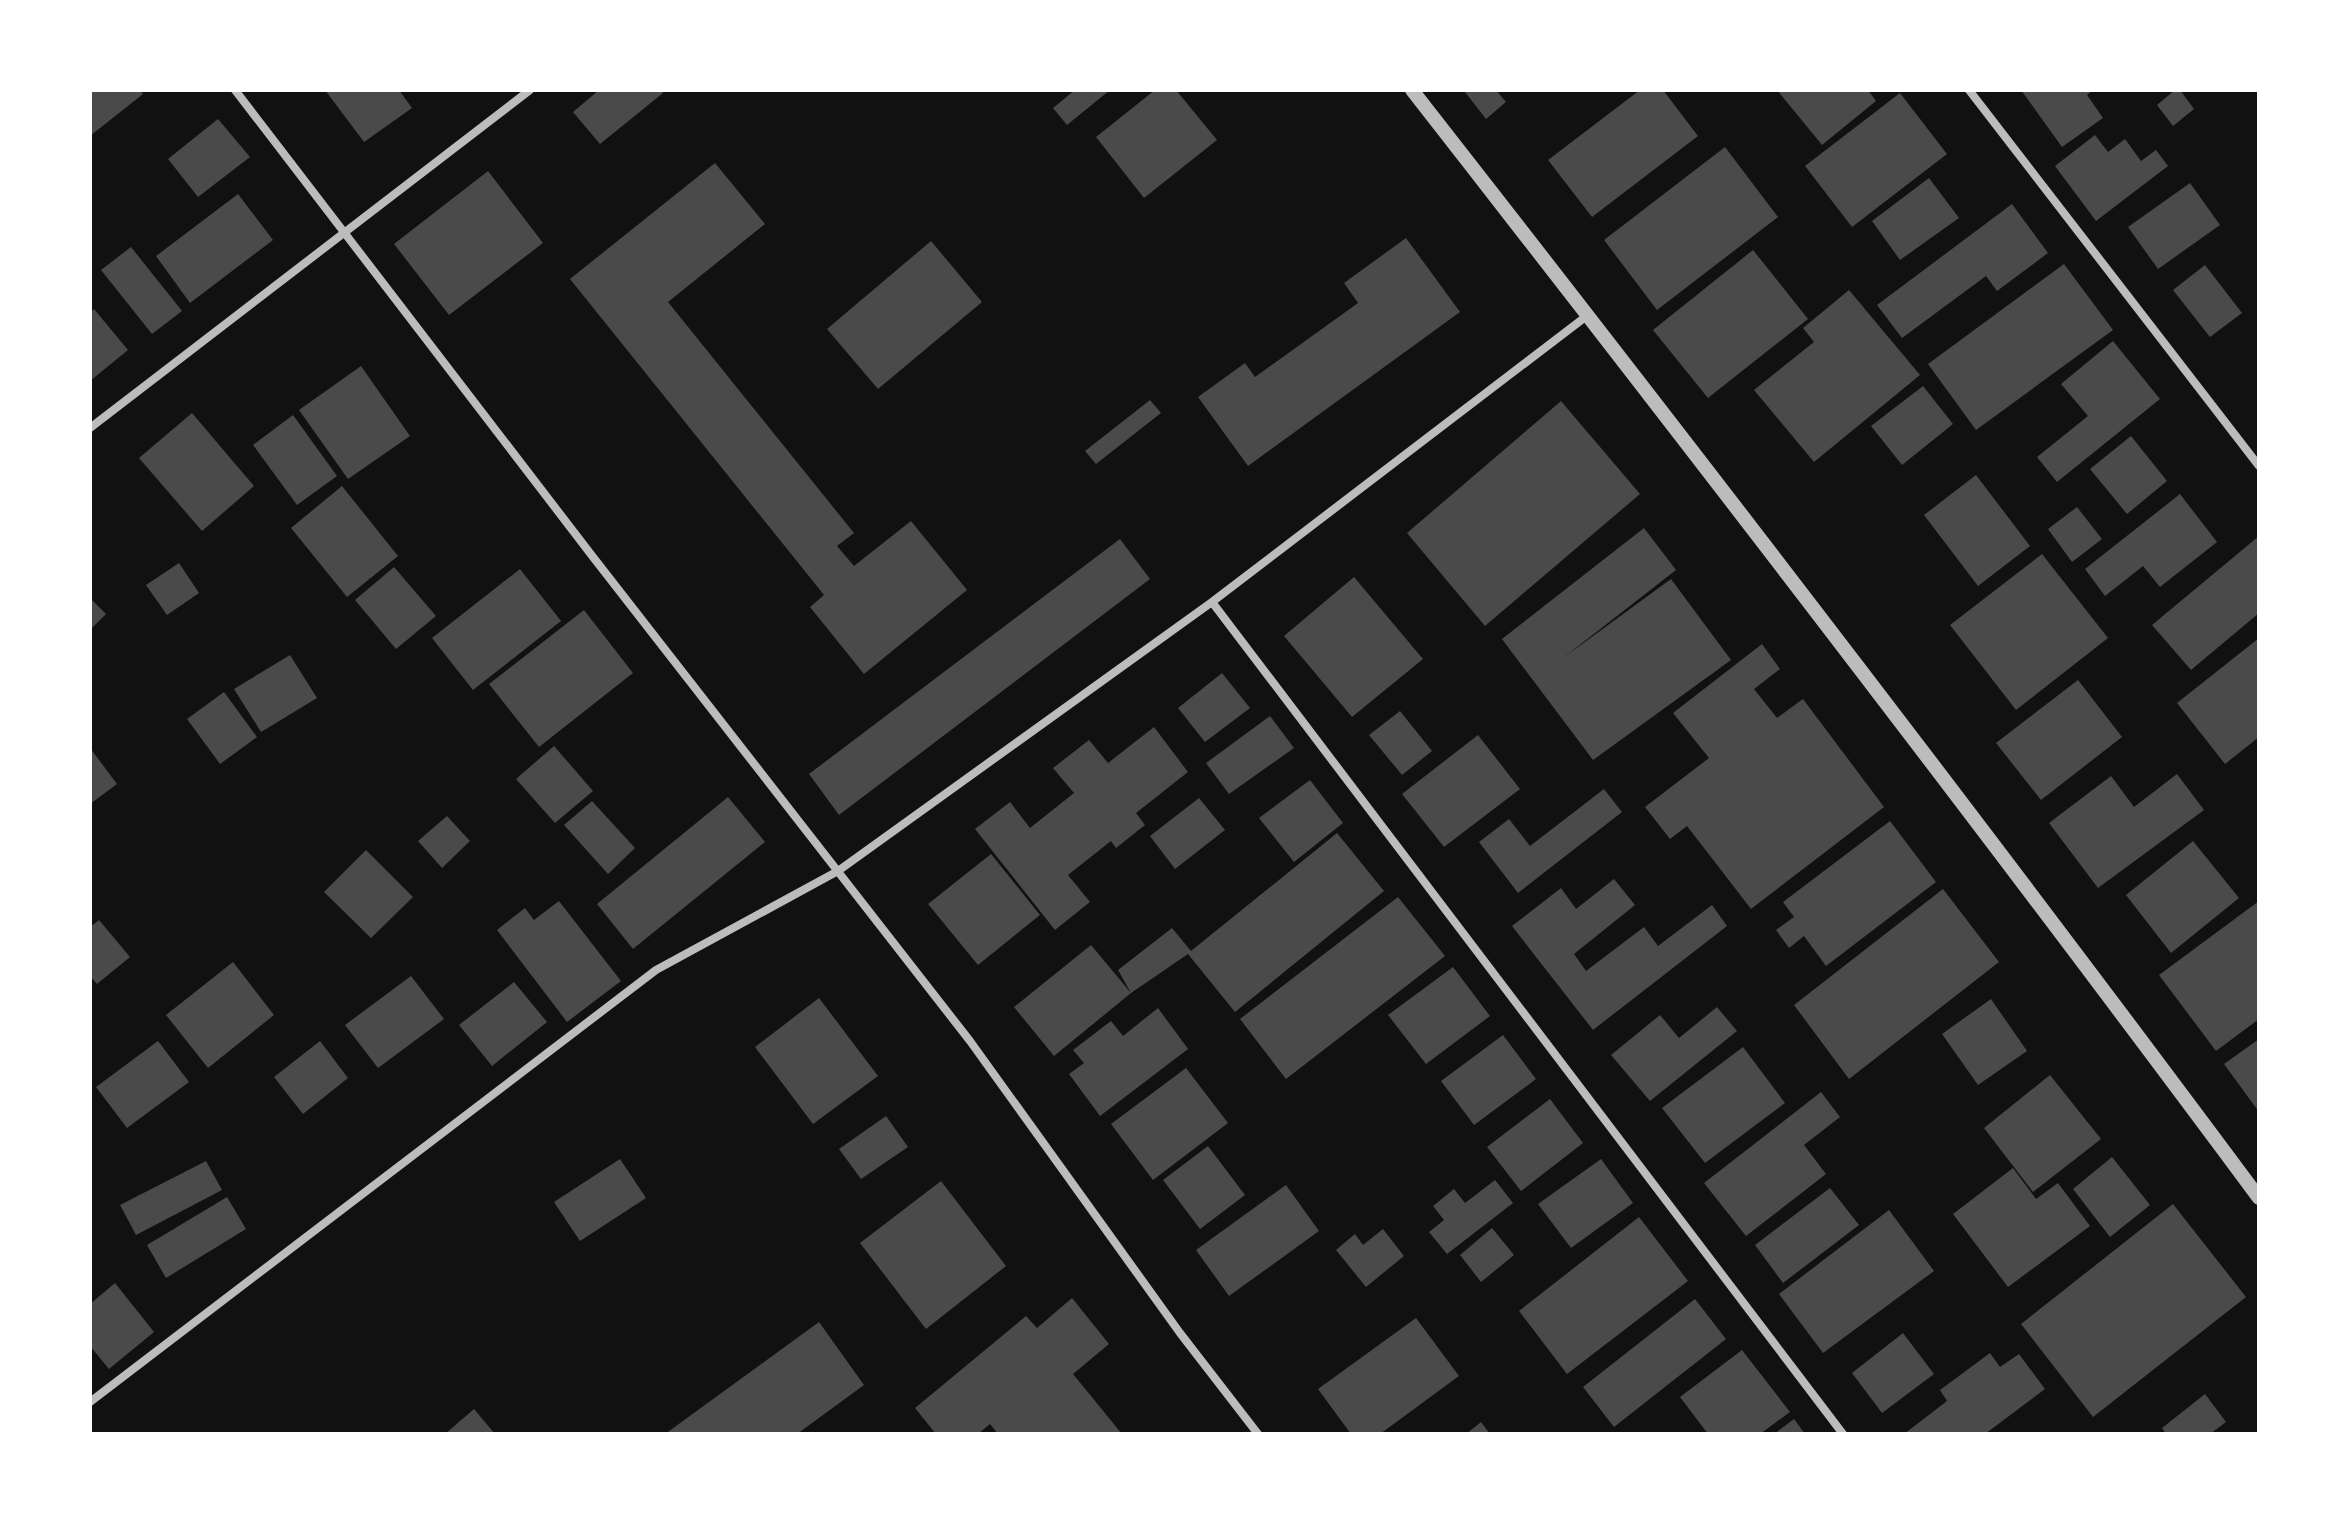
<svg xmlns="http://www.w3.org/2000/svg" width="2349" height="1524" viewBox="0 0 2349 1524" font-family="Inter,sans-serif">
	<style>
		.building { fill: #4a4a4a }
		.lines { fill: none; stroke-linecap: round; stroke-linejoin: round }
		.minor { stroke: #bcbcbc; stroke-width: 8 }
		.tertiary { stroke: #bcbcbc; stroke-width: 14 }
	</style>
	<rect width="100%" height="100%" fill="#111"/>
	<path class="building" d="M90 90H140L143 94 90 136Z
		M325 90H399L412 108 364 142Z
		M599 90H661L663 93 600 144 573 112Z
		M1075 90H1110L1067 125 1053 108Z
		M1155 90H1176L1217 140 1144 198 1096 137Z
		M1468 90H1496L1506 102 1486 119 1465 92Z
		M1640 90H1663L1698 136 1592 217 1548 160Z
		M1777 90H1868L1876 101 1822 145Z
		M2021 90H2093L2087 95 2103 118 2062 147Z
		M2175 90H2180L2194 109 2173 126 2157 105Z
		M1900 93 1947 154 1852 227 1805 166Z
		M218 119 250 157 198 197 168 159Z
		M2095 135 2108 152 2125 139 2141 161 2156 150 2168 166 2096 221 2055 166Z
		M1725 147 1778 217 1657 310 1604 240Z
		M715 163 765 224 668 302 854 533 837 546 854 566 911 521 967 590 864 674 810 607 824 595 570 279Z
		M488 171 543 243 449 315 394 244Z
		M1929 178 1959 218 1900 260 1872 221Z
		M2190 183 2220 225 2158 269 2128 227Z
		M238 194 273 240 190 303 156 256Z
		M2012 204 2048 253 1997 291 1986 276 1902 338 1877 305Z
		M1406 238 1460 312 1248 466 1198 397 1245 363 1255 377 1358 303 1344 283Z
		M931 241 982 302 878 389 827 329Z
		M131 247 182 311 152 334 101 270Z
		M1753 250 1808 319 1708 398 1653 330Z
		M2064 264 2113 330 1976 430 1928 364Z
		M2205 265 2242 313 2210 337 2173 290Z
		M1849 290 1920 375 1814 462 1754 390 1814 342 1803 328Z
		M94 309 128 350 90 381V313Z
		M2113 341 2160 399 2057 482 2037 457 2088 416 2061 384Z
		M361 366 410 436 348 479 299 410Z
		M1923 386 1953 424 1902 465 1871 426Z
		M1150 400 1161 413 1096 464 1085 451Z
		M1561 401 1640 494 1485 626 1407 533Z
		M192 413 254 486 202 531 139 458Z
		M293 415 337 476 297 505 253 445Z
		M2131 436 2167 481 2127 514 2090 469Z
		M1976 475 2030 546 1978 586 1924 515Z
		M342 486 398 556 347 597 291 528Z
		M2180 494 2217 542 2160 587 2143 566 2105 596 2085 569Z
		M2077 507 2102 539 2072 562 2048 529Z
		M1644 528 1676 570 1563 658 1671 579 1731 660 1593 760 1502 639Z
		M2259 536V613L2191 670 2152 625Z
		M1120 539 1150 579 839 815 809 774Z
		M2042 554 2108 638 2016 710 1950 625Z
		M179 563 199 593 167 615 146 585Z
		M394 567 436 616 396 649 355 600Z
		M520 569 561 621 473 690 432 638Z
		M1354 577 1423 659 1352 717 1284 636Z
		M90 598 106 614 90 630Z
		M584 610 633 673 539 747 489 684Z
		M2259 638V737L2225 764 2177 703Z
		M1762 644 1780 669 1754 689 1777 718 1803 699 1884 807 1751 909 1687 826 1670 839 1645 807 1709 758 1673 713Z
		M290 655 317 698 261 732 234 689Z
		M1222 673 1250 708 1205 742 1178 708Z
		M2078 680 2122 737 2041 800 1996 743Z
		M224 692 257 737 220 764 187 719Z
		M1400 711 1432 751 1402 775 1369 735Z
		M1270 716 1294 748 1229 794 1206 763Z
		M1154 727 1188 772 1136 813 1145 825 1116 848 1111 841 1068 875 1090 902 1055 930 975 829 1010 802 1030 828 1074 793 1053 768 1089 740 1108 763Z
		M1478 735 1520 789 1444 847 1402 794Z
		M554 746 593 791 555 823 516 779Z
		M90 748 117 784 90 804Z
		M2177 774 2204 810 2098 888 2049 823 2111 776 2134 807Z
		M1310 780 1343 823 1294 862 1259 818Z
		M1604 789 1622 812 1518 893 1479 842 1509 819 1530 846Z
		M728 797 765 842 633 949 597 904Z
		M1199 798 1225 830 1175 869 1150 836Z
		M592 801 635 848 608 874 564 825Z
		M447 816 470 841 442 868 418 841Z
		M1890 821 1936 882 1826 966 1804 936 1789 948 1776 930 1794 917 1783 902Z
		M1337 833 1384 891 1235 1012 1188 954 1131 993 1054 1056 1014 1007 1091 945 1131 993 1118 970 1172 928 1191 951Z
		M2193 841 2239 898 2171 953 2126 895Z
		M366 850 413 897 371 938 324 892Z
		M991 854 1040 915 978 965 928 904Z
		M1614 879 1635 905 1574 954 1586 971 1644 927 1658 946 1712 905 1727 926 1593 1030 1512 926 1561 888 1576 909Z
		M1943 889 1999 962 1849 1079 1794 1005Z
		M1398 897 1445 956 1286 1079 1240 1019Z
		M559 901 621 981 567 1022 497 930 525 908 534 920Z
		M2259 901V1019L2216 1051 2159 975Z
		M99 920 130 957 97 984 90 976V927Z
		M233 962 274 1015 208 1068 166 1015Z
		M1453 967 1490 1016 1426 1064 1388 1015Z
		M411 976 444 1019 378 1068 345 1025Z
		M514 982 547 1022 492 1066 459 1025Z
		M819 998 878 1076 813 1124 755 1047Z
		M1991 999 2027 1051 1978 1085 1942 1034Z
		M1717 1007 1737 1031 1650 1101 1611 1055 1660 1015 1679 1038Z
		M1158 1008 1188 1049 1100 1116 1069 1074 1084 1063 1073 1050 1111 1021 1123 1036Z
		M1503 1035 1536 1079 1474 1125 1441 1081Z
		M2259 1039V1112L2224 1064Z
		M158 1041 189 1082 127 1128 96 1087Z
		M320 1041 348 1078 303 1114 274 1077Z
		M1743 1047 1785 1103 1705 1163 1662 1108Z
		M1186 1068 1228 1123 1153 1180 1111 1124Z
		M2050 1075 2101 1139 2033 1192 1984 1128Z
		M1821 1092 1840 1117 1804 1145 1826 1174 1746 1236 1704 1183Z
		M1550 1099 1583 1143 1521 1191 1487 1147Z
		M886 1116 908 1147 861 1179 839 1149Z
		M1208 1146 1245 1195 1200 1229 1163 1180Z
		M2112 1157 2150 1205 2110 1237 2073 1189Z
		M620 1159 646 1198 580 1241 554 1202Z
		M1601 1159 1633 1203 1571 1248 1538 1204Z
		M206 1161 222 1190 136 1235 120 1205Z
		M2013 1168 2036 1199 2058 1183 2090 1226 2008 1287 1953 1214Z
		M1495 1180 1513 1203 1447 1254 1429 1232 1444 1220 1433 1206 1454 1189 1465 1203Z
		M941 1181 1006 1266 926 1329 860 1243Z
		M1286 1185 1319 1231 1229 1296 1196 1250Z
		M1830 1188 1859 1225 1783 1283 1755 1245Z
		M227 1197 246 1229 166 1278 147 1245Z
		M2173 1204 2246 1297 2093 1417 2021 1324Z
		M1889 1210 1934 1271 1823 1353 1779 1294Z
		M1639 1217 1688 1281 1567 1374 1519 1311Z
		M1492 1228 1514 1255 1481 1282 1460 1255Z
		M1383 1229 1404 1256 1366 1287 1336 1250 1355 1234 1363 1245Z
		M115 1283 154 1332 109 1369 90 1346V1304Z
		M1072 1298 1109 1344 1073 1374 1122 1434H998L990 1424 978 1434H936L915 1408 1026 1316 1037 1328Z
		M1695 1299 1726 1339 1614 1427 1583 1387Z
		M1416 1318 1459 1376 1380 1434H1351L1318 1389Z
		M819 1322 864 1385 797 1434H665Z
		M1903 1333 1934 1374 1882 1413 1852 1373Z
		M1742 1350 1790 1412 1760 1434H1708L1680 1397Z
		M1990 1353 2000 1367 2019 1354 2045 1389 1985 1434H1904L1947 1401 1940 1390Z
		M2205 1394 2226 1422 2210 1434H2166L2162 1428Z
		M474 1409 495 1434H445Z
		M1794 1419 1805 1434H1774Z
		M1481 1422 1490 1434H1466Z"/>
	<g class="lines">
		<path class="minor" d="M235 90 593 557 970 1041 1180 1333 1258 1434
			M1969 90 2259 466
			M90 428 530 90
			M1212 602 1843 1434
			M90 1402 656 970 838 871 1212 602 1588 315"/>
		<path class="tertiary" d="M1412 90C1698 456 1982 825 2259 1198"/>
	</g>
	<rect width="2349" height="1524" fill="none" stroke="#ffffff" stroke-width="184"/>
</svg>
